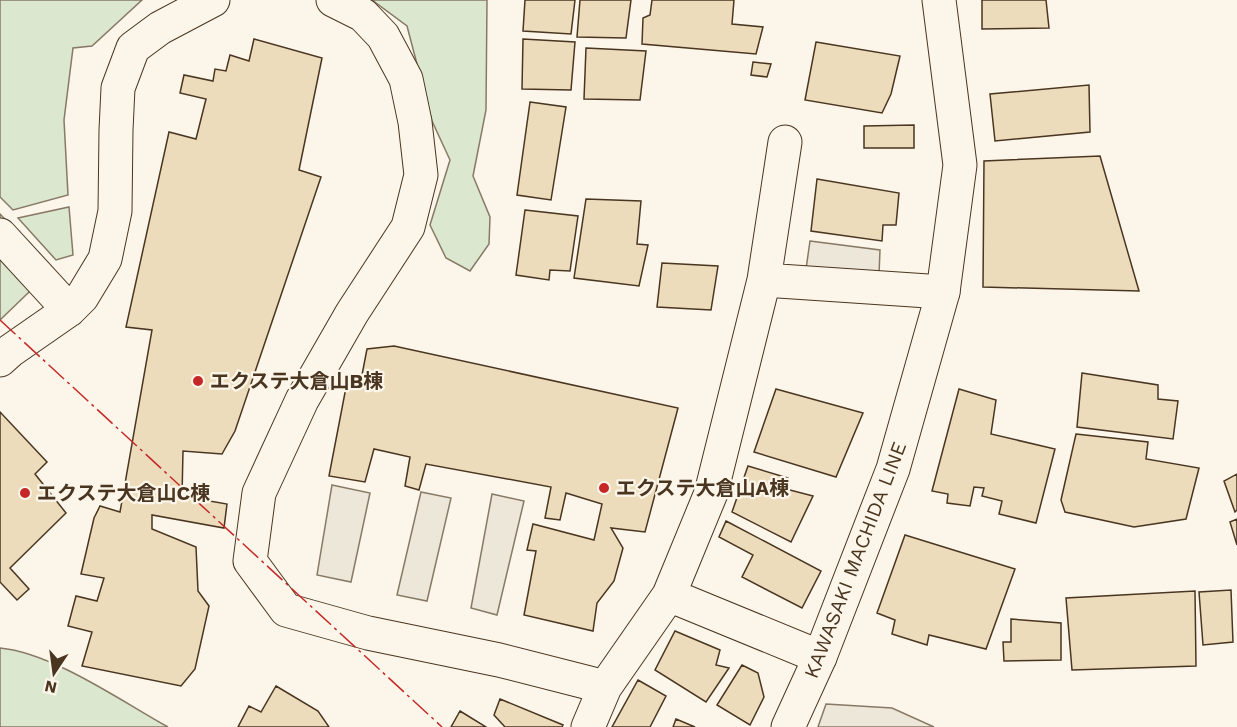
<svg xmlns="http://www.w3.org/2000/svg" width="1237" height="727" viewBox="0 0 1237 727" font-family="'Work Sans','Noto Sans JP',sans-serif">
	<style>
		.green { fill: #dce7d0; stroke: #887966; stroke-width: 1.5 }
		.parking { fill: #ede7d9; stroke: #887966; stroke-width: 1.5 }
		.building { fill: #ecdcbc; stroke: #4a3520; stroke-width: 1.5 }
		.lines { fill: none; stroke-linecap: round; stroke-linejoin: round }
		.minor-casing { stroke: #4a3520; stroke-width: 35 }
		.secondary-casing { stroke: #4a3520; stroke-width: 35 }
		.minor { stroke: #fbf6e9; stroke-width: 33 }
		.secondary { stroke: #fbf6e9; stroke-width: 33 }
		.power { stroke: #c62828; stroke-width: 1.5; stroke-dasharray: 21 4.5 3 4.5; stroke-linecap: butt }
		.poi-dot { fill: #c62828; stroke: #fbf6e9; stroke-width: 2 }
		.labels { text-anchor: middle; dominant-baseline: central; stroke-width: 4.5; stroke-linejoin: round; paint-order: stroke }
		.poi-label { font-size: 20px; font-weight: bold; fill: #4a3520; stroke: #fbf6e9; text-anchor: start }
		.street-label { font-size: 20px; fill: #4a3520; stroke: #fbf6e9 }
	</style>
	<rect width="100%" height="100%" fill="#fbf6e9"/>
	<path class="green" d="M0 0H142L92 46 73 48 64 120 68 195 13 210 0 197Z
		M372 0H487L486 110 473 176 490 217 489 244 470 271 446 258 430 225 450 160 432 121 407 26Z
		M69 207 73 255 56 260 18 218Z
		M0 214 53 269 0 320Z
		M0 648C53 653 121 701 168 727H0Z"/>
	<path class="parking" d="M810 241 880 250 879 275 806 269Z
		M332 485 370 493 351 582 317 575Z
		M421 492 451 498 427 601 397 595Z
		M492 494 524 501 497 615 471 608Z
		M826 704 892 708 934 727H818Z"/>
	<path class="building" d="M525 0H575L571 34 523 31Z
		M580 0H631L626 38 577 37Z
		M652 0H734L732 24 763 27 756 54 642 44 643 18 650 15Z
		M982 0H1046L1049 28 982 29Z
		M254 39 322 58 299 170 321 177 235 431 222 454 183 451 182 496 227 504 224 528 152 515V529L196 547 198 591 209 606 195 669 181 686 82 666 92 632 68 626 76 596 97 601 104 578 81 574 94 518 100 506 120 512 152 330 126 327 169 132 196 139 206 99 180 93 184 75 213 81 215 69 226 71 230 55 249 61Z
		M523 39 575 42 571 90 522 89Z
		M816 42 900 56 891 94 882 113 805 100Z
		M586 48 646 51 640 100 584 99Z
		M753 62 771 64 767 77 751 75Z
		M1089 85 1090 132 995 141 990 94Z
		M530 102 566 107 551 200 517 195Z
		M914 125V148H864V126Z
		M1100 156 1139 291 983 287 984 161Z
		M817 179 899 193 896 225H883L882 241 811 231Z
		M586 199 641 201 637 244 648 245 639 286 574 278Z
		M525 210 578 216 570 271 550 270 549 280 516 275Z
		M662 263 718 266 711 310 657 307Z
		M394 346 678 408 645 532 611 528 623 548 614 581 597 603 593 631 524 615 536 551 527 550 533 524 594 540 602 504 566 493 560 520 545 518 551 487 426 464 419 490 405 486 410 457 374 449 365 482 329 476 348 377 361 380 367 349Z
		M1082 373 1158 385V399L1178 401 1173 439 1077 427Z
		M776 389 863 413 836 477 754 452Z
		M959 389 996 400 991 434 1055 449 1036 523 999 514 1002 501 982 496 984 488 974 487 970 506 947 503 948 494 932 491Z
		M0 412 47 462 35 474 66 513 10 568 29 589 17 600 0 582Z
		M1076 434 1148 442 1146 459 1199 468 1186 519 1134 527 1065 512 1061 500Z
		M748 466 788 478 786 489 813 496 791 542 732 512Z
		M1237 474V510L1235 512 1224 481Z
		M1237 519V545L1230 522Z
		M726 521 821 571 802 608 742 577 753 555 719 537Z
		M905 535 1015 569 986 649 929 635 927 645 892 634 895 620 877 613Z
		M1231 590 1233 642 1203 645 1199 592Z
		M1195 591 1196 666 1072 670 1066 598Z
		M1011 619 1061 623V660L1004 661 1003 642H1011Z
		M675 631 720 650 716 665 729 668 706 702 655 670Z
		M742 665 758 673 764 697 750 725 717 705Z
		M638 680 666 696 650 727H612Z
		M276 686 318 711 329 727H238L249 706 261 712Z
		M500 699 563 725 562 727H505L494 715Z
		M460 711 486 727H451Z
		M676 719 695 727H673Z"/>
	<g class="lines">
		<defs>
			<path id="minor" d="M333 0 363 15 383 36 406 79 415 122 421 175 408 227 352 313 302 400 259 493 250 561 286 610 368 633 499 660 605 687
				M0 235 69 310
				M764 280 785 142
				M0 360 10 351 69 310 82 297 105 259 115 211 116 130 118 88 133 48 160 28 213 0
				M669 595 820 657
				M588 727 605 687 669 595 711 493 764 280 943 292"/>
			<path id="secondary" d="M788 727 820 657 893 469 943 292 960 165 939 0"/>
		</defs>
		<use href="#minor" class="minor-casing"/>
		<use href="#secondary" class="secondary-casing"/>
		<use href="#minor" class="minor"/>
		<use href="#secondary" class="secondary"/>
		<path class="power" d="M0 320 442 727"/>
	</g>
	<g class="poi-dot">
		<circle cx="198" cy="381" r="6"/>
		<circle cx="604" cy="488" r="6"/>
		<circle cx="25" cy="493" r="6"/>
	</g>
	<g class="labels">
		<g class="poi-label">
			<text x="210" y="381">エクステ大倉山B棟</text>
			<text x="616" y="488">エクステ大倉山A棟</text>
			<text x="37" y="493">エクステ大倉山C棟</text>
		</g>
		<g class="street-label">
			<text transform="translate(855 560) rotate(-69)">KAWASAKI MACHIDA LINE</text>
		</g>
	</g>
	<g transform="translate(54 673) rotate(193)" stroke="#fbf6e9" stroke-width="4.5" paint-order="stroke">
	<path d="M0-4.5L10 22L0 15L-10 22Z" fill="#4a3520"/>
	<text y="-9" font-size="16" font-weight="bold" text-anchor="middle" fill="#4a3520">N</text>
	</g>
</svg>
